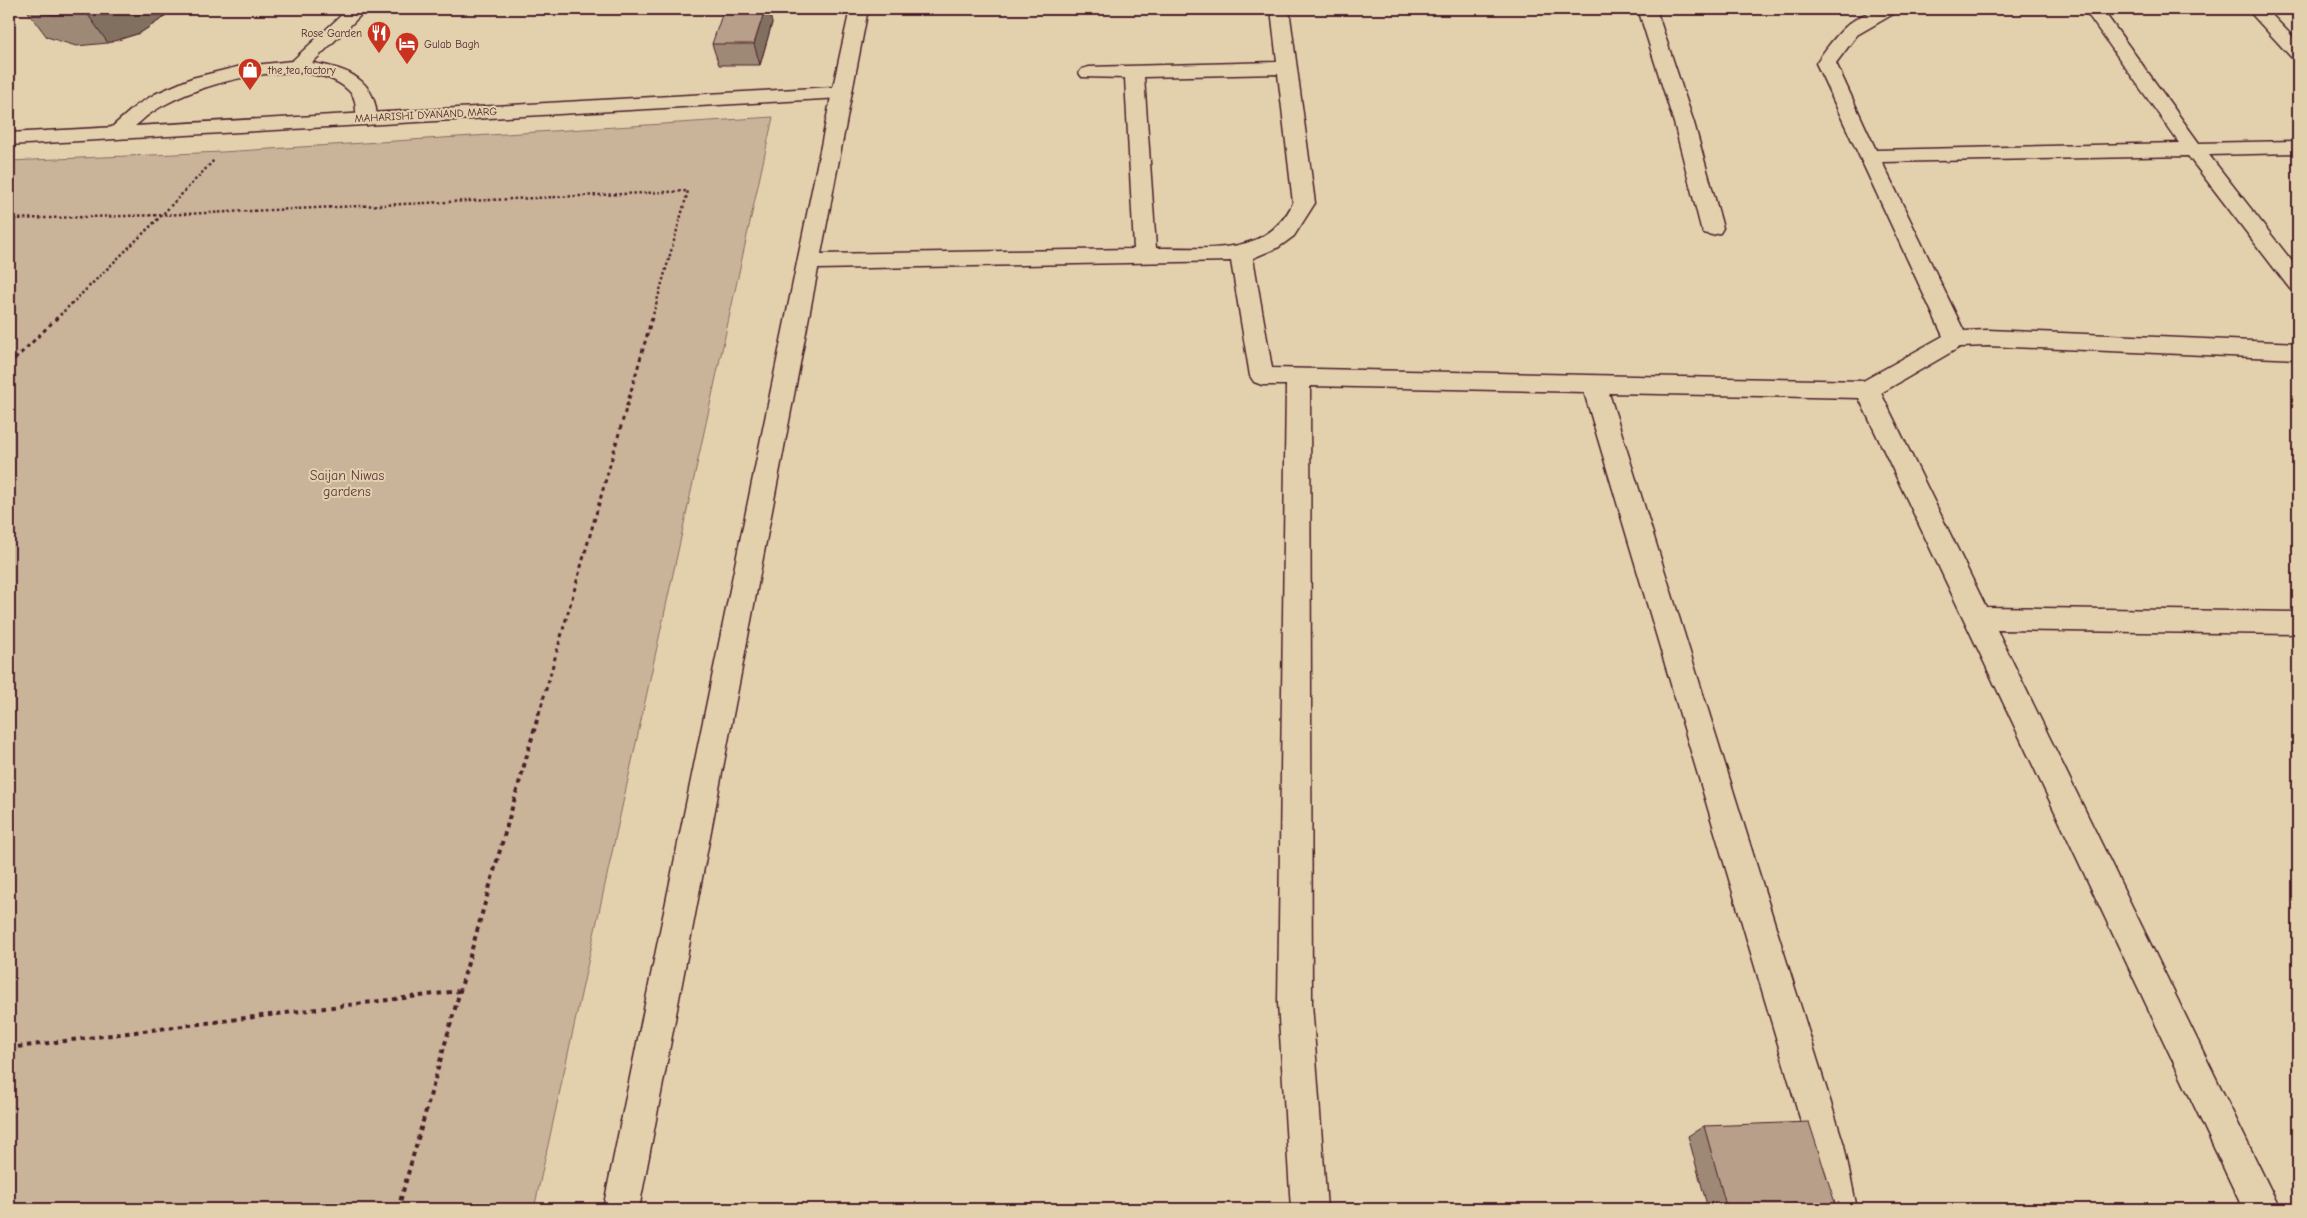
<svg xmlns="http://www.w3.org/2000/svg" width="2307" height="1218" viewBox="0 0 2307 1218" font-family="'Comic Neue',sans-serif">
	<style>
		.green { fill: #cab499; stroke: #8a6a62 }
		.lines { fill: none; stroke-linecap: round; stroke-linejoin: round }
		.minor-casing { stroke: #4a1f2b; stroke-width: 3 }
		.secondary-casing { stroke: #4a1f2b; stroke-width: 3 }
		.path-far2 { stroke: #4a1f2b; stroke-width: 2.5; stroke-dasharray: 2.5 2.5; stroke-linecap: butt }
		.path-far1 { stroke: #4a1f2b; stroke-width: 3; stroke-dasharray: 4 4; stroke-linecap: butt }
		.path { stroke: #4a1f2b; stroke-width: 4; stroke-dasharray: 4.5 4.5; stroke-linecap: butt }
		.minor { fill: #e3d1ae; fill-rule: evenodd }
		.secondary { fill: #e3d1ae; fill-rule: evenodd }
		.wall { fill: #9e8977; stroke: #4a1f2b }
		.shaded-wall { fill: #816f61; stroke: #4a1f2b }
		.building { fill: #b89f8a; stroke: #4a1f2b }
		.labels { text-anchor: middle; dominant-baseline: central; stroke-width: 4; stroke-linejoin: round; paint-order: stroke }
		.far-poi-label { font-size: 11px; fill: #4a1f2b; stroke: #e3d1ae; text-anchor: start }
		.far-street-label { font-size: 11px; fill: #4a1f2b; stroke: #e3d1ae }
		.park-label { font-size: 14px; fill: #5d353c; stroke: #e3d1ae }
	</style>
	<rect width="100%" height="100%" fill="#e3d1ae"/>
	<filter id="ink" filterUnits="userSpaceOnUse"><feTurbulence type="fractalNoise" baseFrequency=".02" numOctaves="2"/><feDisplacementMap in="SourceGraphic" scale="10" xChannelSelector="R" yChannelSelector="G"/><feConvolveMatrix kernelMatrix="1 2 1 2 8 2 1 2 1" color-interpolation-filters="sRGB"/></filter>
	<g filter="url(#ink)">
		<path class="green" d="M773 117 534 1209H9V161L222 152Z"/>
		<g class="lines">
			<defs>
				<path id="minor" d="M348 9H367L312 63C347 68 376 79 377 119L374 123 367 125 360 123C353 114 359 101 350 92 315 53 208 81 168 103 158 108 148 114 140 122 134 126 129 133 123 137 118 140 113 139 108 137L105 133 137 105 155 94 192 78 237 67 292 61Z
					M1271 9H1289L1315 203 1294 236 1279 247 1253 258 1272 368 1863 381 1943 336 1816 63C1838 32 1857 6 1898 9L1895 13 1857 35 1836 63 1876 150 2179 143 2084 9H2102L2199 143 2298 141V153L2209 155 2298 269V292L2290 289 2188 156 1882 162 1964 331 1988 330 2298 343V359L1988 346 1960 347 1881 393 1986 607 2298 612V634L1997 630 2280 1209H2243L1859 398 1609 393 1844 1145 1857 1209H1821L1808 1145 1584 392 1310 386 1312 1003 1327 1209H1291L1278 1003 1286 385H1262L1254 382 1250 376 1231 261 818 269 639 1209H603L832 92 835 88 842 86 849 88 852 92 821 254 1134 249 1125 78 1082 77 1079 73 1082 69 1089 67 1277 62ZM1278 74 1293 203C1267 258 1208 247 1156 248L1144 77Z
					M1638 9H1656L1694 123 1723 228 1720 233 1712 235 1704 233 1701 228 1674 123Z
					M2247 9H2266L2298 42V59L2291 57Z"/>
				<path id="secondary" d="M850 9H868L852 92 849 96 842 98 9 145V133L833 87Z"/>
			</defs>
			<use href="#minor" class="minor-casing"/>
			<use href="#secondary" class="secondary-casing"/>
			<path class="path-far2" d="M9 219 162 215 688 191 653 315
				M60 315 162 215 215 159"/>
			<path class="path-far1" d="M9 365 61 314
				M539 714 653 314"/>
			<path class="path" d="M9 1048 459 991
				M398 1209 539 713"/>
			<use href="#minor" class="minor"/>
			<use href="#secondary" class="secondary"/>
		</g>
		<path class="wall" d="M26 9H171L163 18 140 33 108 43 76 46 47 37Z
			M772 23 760 65H719L712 44Z
			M1704 1126 1837 1209H1708L1688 1136Z"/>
		<path class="shaded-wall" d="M97 9H171L163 18 140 33 108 43 86 12Z
			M765 9H769L772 23 760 65 754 44Z"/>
		<path class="building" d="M34 9H97L86 12 53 15Z
			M724 9H765L754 44H712Z
			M1809 1122 1837 1209H1727L1704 1126Z"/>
	</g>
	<defs>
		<symbol id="restaurant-pin" viewBox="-11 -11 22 30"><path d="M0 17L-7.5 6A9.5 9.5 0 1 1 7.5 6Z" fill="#c8321e" stroke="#e3d1ae"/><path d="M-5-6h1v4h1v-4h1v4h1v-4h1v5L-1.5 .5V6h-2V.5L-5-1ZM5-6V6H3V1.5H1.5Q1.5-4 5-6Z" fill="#fff"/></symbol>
		<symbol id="hotel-pin" viewBox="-11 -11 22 30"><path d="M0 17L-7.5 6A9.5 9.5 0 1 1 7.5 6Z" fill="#c8321e" stroke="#e3d1ae"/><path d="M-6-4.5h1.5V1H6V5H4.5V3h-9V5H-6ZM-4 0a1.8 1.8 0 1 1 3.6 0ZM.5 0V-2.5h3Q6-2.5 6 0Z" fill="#fff"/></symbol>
		<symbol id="shop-pin" viewBox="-11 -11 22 30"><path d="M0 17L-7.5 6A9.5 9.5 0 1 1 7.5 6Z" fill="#c8321e" stroke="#e3d1ae"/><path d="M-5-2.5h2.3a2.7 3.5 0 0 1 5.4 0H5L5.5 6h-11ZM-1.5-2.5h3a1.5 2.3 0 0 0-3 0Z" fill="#fff"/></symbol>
	</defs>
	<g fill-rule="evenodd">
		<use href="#restaurant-pin" x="365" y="19" width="28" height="38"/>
		<use href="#hotel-pin" x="393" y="30" width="28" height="38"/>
		<use href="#shop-pin" x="236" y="56" width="28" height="38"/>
	</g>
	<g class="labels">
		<g class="far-poi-label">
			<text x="362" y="33" text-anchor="end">Rose Garden</text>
			<text x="424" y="44">Gulab Bagh</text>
			<text x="268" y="70">the tea factory</text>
		</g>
		<g class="far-street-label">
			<text transform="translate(426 115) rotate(-3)">MAHARISHI DYANAND MARG</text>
		</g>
		<g class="park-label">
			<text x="347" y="475">Saijan Niwas<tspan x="347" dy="16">gardens</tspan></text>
		</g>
	</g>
	<rect width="2307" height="1218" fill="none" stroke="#e3d1ae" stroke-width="30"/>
	<rect x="15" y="15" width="2277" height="1188" fill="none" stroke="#4a1f2b" stroke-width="2" filter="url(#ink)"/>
</svg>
